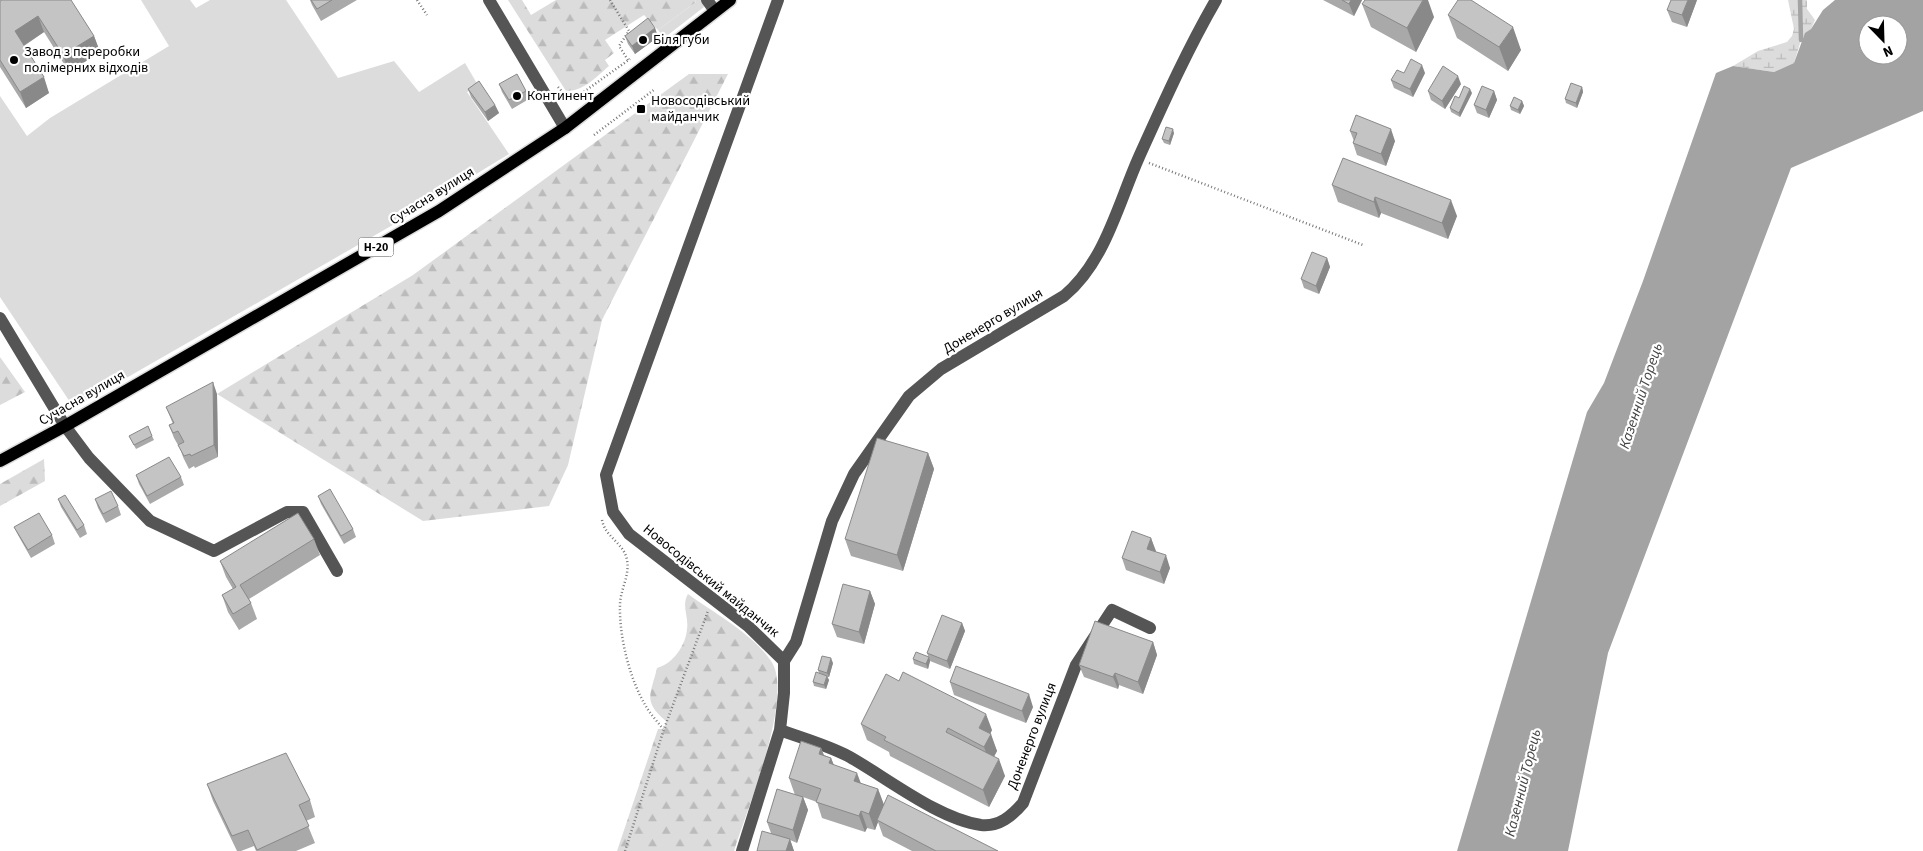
<svg xmlns="http://www.w3.org/2000/svg" width="1923" height="851" viewBox="0 0 1923 851" font-family="'Source Sans 3',sans-serif">
	<style>
		.grass { fill: #dcdcdc }
		.forest { fill: url(#forest-firs) }
		.wetland { fill: url(#wetland-marsh) }
		.water { fill: #a3a3a3; fill-rule: evenodd }
		.lines { fill: none; stroke-linecap: round; stroke-linejoin: round }
		.stream { stroke: #a3a3a3; stroke-width: 4.5 }
		.major-casing { stroke: #dbdbdb; stroke-width: 15 }
		.path { stroke: #777; stroke-width: 2.5; stroke-dasharray: 1 2.5; stroke-linecap: butt }
		.minor { stroke: #555; stroke-width: 12 }
		.major { stroke: #000; stroke-width: 12 }
		.wall { fill: #a9a9a9 }
		.shaded-wall { fill: #898989 }
		.building { fill: #c4c4c4; stroke: #898989 }
		.poi-dot { fill: #000; stroke: #fff; stroke-width: 2 }
		.labels { text-anchor: middle; dominant-baseline: central; stroke-width: 4.5; stroke-linejoin: round; paint-order: stroke }
		.shield { fill: #fff; stroke: #4c4c4c; stroke-width: 1 }
		.shield-label { font-size: 12px; font-weight: bold; fill: #000 }
		.poi-label { font-size: 14px; fill: #000; stroke: #fff; text-anchor: start }
		.street-label { font-size: 14px; fill: #000; stroke: #fff }
		.water-label { font-size: 15px; font-style: italic; fill: #444; stroke: #fff }
	</style>
	<defs>
		<pattern id="forest-firs" width="22" height="20" patternUnits="userSpaceOnUse" patternTransform="scale(1.25)"><rect width="22" height="20" fill="#dcdcdc"/><path d="M5 1l3.5 6h-7zM16 11l3.5 6h-7z" fill="#bbb"/></pattern>
		<pattern id="wetland-marsh" width="20" height="14" patternUnits="userSpaceOnUse" patternTransform="scale(1.25)"><rect width="20" height="14" fill="#dcdcdc"/><path d="M1 5h8M5 5V1M11 12h8M15 12V8" fill="none" stroke="#bbb"/></pattern>
	</defs>
	<rect width="100%" height="100%" fill="#fff"/>
	<path class="grass" d="M141 0H190L196 8 210 0H286L338 78 394 61 419 92 465 63 479 87 467 92 509 154 391 226 74 408 0 297V96L27 136 50 118 169 46Z
		M695 0H702L704 7 664 38 658 30 696 2Z"/>
	<path class="forest" d="M508 0H522L531 15 556 0H695L696 2 658 30 644 15 605 40 614 53 605 60 609 66C596 77 584 91 566 91Z
		M689 74H728L602 320 568 465 549 506 423 521 217 394 413 275Z
		M0 357 25 392 0 405Z
		M44 459 45 481 0 506V484Z
		M688 594C714 613 753 634 771 661 795 695 746 812 734 851H617L658 729H664L666 721C642 701 651 694 657 668 673 664 686 645 687 629 689 616 681 606 688 594Z"/>
	<path class="wetland" d="M1788 0H1807V9L1815 20 1811 29 1801 40 1794 63 1774 72 1733 66 1758 51 1787 42 1792 36 1794 29Z"/>
	<path class="water" d="M1835 0H1923V111L1791 168 1608 653 1568 851H1457L1587 412 1604 383 1643 281 1716 73 1733 66 1774 72 1794 63 1805 33 1811 29 1823 10ZM1868 25H1898V55H1868Z"/>
	<g class="lines">
		<path class="stream" d="M1800 0 1801 40"/>
		<defs>
			<path id="major" d="M0 461 65 426 439 211 565 128 730 0"/>
		</defs>
		<use href="#major" class="major-casing"/>
		<path class="path" d="M417 0 427 15
			M610 0 629 31 619 46 628 60
			M558 87 571 101 630 59
			M594 135 655 89
			M1149 163 1363 245
			M602 520C605 537 624 543 627 560 630 576 620 590 620 605 619 637 630 681 647 708 651 715 658 722 663 729
			M625 851 664 729 708 611"/>
		<path class="minor" d="M489 0 565 128
			M707 0 715 11
			M0 318 65 426 89 458 150 521 214 551 287 512H303L337 571
			M784 661 796 642 832 521 854 474 909 396 941 369 1064 296C1105 262 1118 204 1139 157 1163 104 1187 50 1216 0
			M780 730C802 738 827 745 848 756 886 777 938 819 981 825 999 827 1012 816 1023 803L1076 665 1112 610 1150 628
			M742 851 780 730 784 693V661L748 626 629 534 613 512 606 475 778 0"/>
		<use href="#major" class="major"/>
	</g>
	<path class="wall" d="M310 0H357L321 21 312 5Z
		M1323 0H1362L1354 16Z
		M1697 0 1687 27 1672 22 1667 10Z
		M0 1 94 36 100 52 69 72 44 32 24 46 49 93 26 108 0 67Z
		M1362 4 1434 17 1416 52 1371 27Z
		M1448 15 1521 50 1508 71 1457 38Z
		M655 28 658 37 635 54 628 44 625 36Z
		M1404 73H1425L1413 97 1394 88 1391 80Z
		M499 84 526 91 529 99 512 109 502 92Z
		M1461 84 1445 109 1431 100 1428 91Z
		M1582 87 1583 92 1577 108 1566 103 1565 99Z
		M468 89 495 105 499 113 488 121 471 97Z
		M1494 91 1497 100 1489 118 1477 113 1474 105Z
		M1472 93 1460 117 1451 112 1450 108 1459 98Z
		M1522 101 1524 106 1520 114 1511 110 1510 106Z
		M1350 131 1395 141 1386 166 1357 155 1353 143 1354 141Z
		M1174 133 1170 145 1164 143 1162 139Z
		M1332 185 1457 216 1448 239 1381 213 1379 218 1338 202Z
		M1327 258 1330 267 1319 294 1304 288 1301 279Z
		M217 394 218 457 195 468 194 466 189 469 183 457 179 445H178L174 438 169 425 173 424 166 407Z
		M129 436H152L154 440 136 449Z
		M928 453 934 469 903 571 851 556 845 539Z
		M136 475 181 477 184 485 150 504 139 484Z
		M318 496 353 529 356 537 344 544 321 504Z
		M58 499 84 525 87 534 80 538 61 507Z
		M95 499 118 506 121 515 106 523 98 508Z
		M14 527 52 535 55 544 31 558 18 535Z
		M1151 538 1155 551 1170 568 1164 584 1126 570 1122 558Z
		M314 539 320 555 249 599 251 603 257 619 239 630 228 612 222 595 233 589 226 577 220 561Z
		M870 591 875 604 864 644 837 637 832 624Z
		M962 623 965 631 950 669 930 661 927 653Z
		M1153 642 1157 655 1143 694 1119 685 1118 689 1084 677 1079 665Z
		M929 657 930 661 928 669 914 664 913 659Z
		M833 663 829 677H827L829 680 826 689 814 686 813 682 819 673 818 670Z
		M950 682 1033 707 1026 723 954 695Z
		M861 724 992 730 990 734 997 751 994 757 1005 776 989 807 890 756 889 752 867 740Z
		M821 748 824 755 831 758 834 765 861 784 878 789 884 805 998 851H912L883 836 878 822 875 830 867 828 865 832 822 818 817 802 803 797 808 810 797 843 790 840 794 851H757L771 833 767 822 795 795 789 778Z
		M207 784 310 800 315 817 306 821 315 843 296 851H256L254 846 241 851H237L213 801Z"/>
	<path class="shaded-wall" d="M1351 0H1362L1354 16 1349 4Z
		M1423 0H1428L1434 17 1416 52 1407 28Z
		M1688 0H1697L1687 27 1682 15Z
		M38 16 44 32 20 48 15 31Z
		M1513 27 1521 50 1508 71 1499 47Z
		M655 28 658 37 635 54 632 46Z
		M94 36 100 52 69 72 63 55Z
		M1422 65 1425 73 1413 97 1410 89Z
		M1458 76 1461 84 1445 109 1442 101Z
		M44 77 49 93 26 108 20 92Z
		M1582 87 1583 92 1577 108 1576 103Z
		M1470 89 1472 93 1460 117 1459 113Z
		M1494 91 1497 100 1489 118 1486 110Z
		M1522 101 1524 106 1520 114 1518 110Z
		M495 105 499 113 488 121 485 112Z
		M1173 129 1174 133 1170 145 1169 141Z
		M1391 129 1395 141 1386 166 1381 154Z
		M1375 197 1381 213 1379 218 1374 202Z
		M1451 200 1457 216 1448 239 1442 223Z
		M1327 258 1330 267 1319 294 1316 286Z
		M213 382 217 394 218 457 214 445Z
		M928 453 934 469 903 571 897 555Z
		M1151 538 1156 551 1152 561 1147 549Z
		M1166 555 1170 568 1164 584 1160 572Z
		M870 591 875 604 864 644 859 632Z
		M962 623 965 631 950 669 947 661Z
		M1153 642 1157 655 1143 694 1138 682Z
		M929 657 930 661 928 669 926 664Z
		M831 658 833 663 829 677 827 673Z
		M1115 673 1119 685 1118 689 1113 677Z
		M827 676 829 680 826 689 824 685Z
		M1029 694 1033 707 1026 723 1022 711Z
		M986 714 992 730 985 744 979 728Z
		M991 734 997 751 990 763 984 747Z
		M821 748 827 764 819 754Z
		M831 758 837 774 829 763Z
		M999 759 1005 776 989 807 983 790Z
		M857 773 863 789 854 781Z
		M878 789 884 805 877 820 878 822 875 830 869 814Z
		M803 797 808 810 797 843 793 830Z
		M861 811 867 828 865 832 859 816Z
		M790 839 794 851H786Z"/>
	<path class="building" d="M2 0H71L94 36 63 55 38 16 15 31 44 77 20 92 0 60V1Z
		M311 0H332L317 9Z
		M1342 0H1351L1349 4Z
		M1365 0H1423L1407 28 1362 4Z
		M1458 0H1471L1513 27 1499 47 1448 15Z
		M1671 0H1688L1682 15 1667 10Z
		M648 18 655 28 632 46 625 36Z
		M1411 59 1422 65 1410 89 1391 80 1397 70 1404 73Z
		M1443 66 1458 76 1442 101 1428 91Z
		M517 74 526 91 509 100 499 84Z
		M479 81 495 105 485 112 468 89Z
		M1571 83 1582 87 1576 103 1565 99Z
		M1464 86 1470 89 1459 113 1450 108 1455 96 1459 98Z
		M1482 86 1494 91 1486 110 1474 105Z
		M1514 97 1522 101 1518 110 1510 106Z
		M1356 115 1391 129 1381 154 1353 143 1357 133 1350 131Z
		M1166 127 1173 129 1169 141 1162 139Z
		M1343 158 1451 200 1442 223 1375 197 1374 202 1332 185Z
		M1312 252 1327 258 1316 286 1301 279Z
		M213 382 214 445 191 456 190 454 184 456 178 445 184 442 178 431 173 433 169 425 174 423 166 407Z
		M148 426 152 436 134 445 129 436Z
		M877 438 928 453 897 555 845 539Z
		M169 457 181 477 147 496 136 475Z
		M330 489 353 529 341 536 318 496Z
		M111 491 118 506 103 514 95 499Z
		M65 495 84 525 77 530 58 499Z
		M39 513 52 535 28 550 14 527Z
		M298 513 314 539 240 585 251 603 233 614 222 595 236 587 220 561Z
		M1132 531 1151 538 1147 549 1166 555 1160 572 1122 558Z
		M843 584 870 591 859 632 832 624Z
		M942 615 962 623 947 661 927 653Z
		M1095 621 1153 642 1138 682 1115 673 1113 677 1079 665Z
		M916 652 929 657 926 664 913 659Z
		M822 656 831 658 827 673 818 670Z
		M956 666 1029 694 1022 711 950 682Z
		M816 672 827 676 824 685 813 682Z
		M903 672 986 714 979 728 991 734 984 747 948 728 946 732 999 759 983 790 884 740 886 737 861 724 886 674 899 681Z
		M801 741 821 748 819 754 831 758 829 763 857 773 854 781 878 789 869 814 861 811 859 816 816 802 821 789 789 778Z
		M286 753 310 800 299 805 309 826 257 850 248 830 232 836 207 784Z
		M777 789 803 797 793 830 767 822Z
		M888 795 998 851H936L877 820Z
		M762 831 790 839 786 851H757Z"/>
	<g class="poi-dot">
		<circle cx="643" cy="40" r="5"/>
		<circle cx="14" cy="60" r="5"/>
		<circle cx="517" cy="96" r="5"/>
		<rect x="636" y="104" width="10" height="10" rx="2.5"/>
	</g>
	<g class="labels">
		<rect class="shield" x="358.5" y="237.5" width="35" height="19" rx="4"/>
		<g class="shield-label">
			<text x="376" y="247">Н-20</text>
		</g>
		<g class="poi-label">
			<text x="653" y="40">Біля губи</text>
			<text x="24" y="52">Завод з переробки<tspan x="24" dy="16">полімерних відходів</tspan></text>
			<text x="527" y="96">Континент</text>
			<text x="651" y="101">Новосодівський<tspan x="651" dy="16">майданчик</tspan></text>
		</g>
		<g class="street-label">
			<text transform="translate(432 196) rotate(-32)">Сучасна вулиця</text>
			<text transform="translate(993 321) rotate(-31)">Доненерго вулиця</text>
			<text transform="translate(82 398) rotate(-30)">Сучасна вулиця</text>
			<text transform="translate(711 581) rotate(39)">Новосодівський майданчик</text>
			<text transform="translate(1032 736) rotate(-69)">Доненерго вулиця</text>
		</g>
		<g class="water-label">
			<text transform="translate(1641 396) rotate(-72)">Казенний Торець</text>
			<text transform="translate(1523 783) rotate(-76)">Казенний Торець</text>
		</g>
	</g>
	<g transform="translate(1883 40) rotate(157)"><circle r="24" fill="#ffffff" stroke="#999999"/>
	<path d="M0-4L9 19L0 12L-9 19Z" fill="#000000"/>
	<text y="-8" font-size="14" font-weight="bold" text-anchor="middle" fill="#000000">N</text>
	</g>
</svg>
